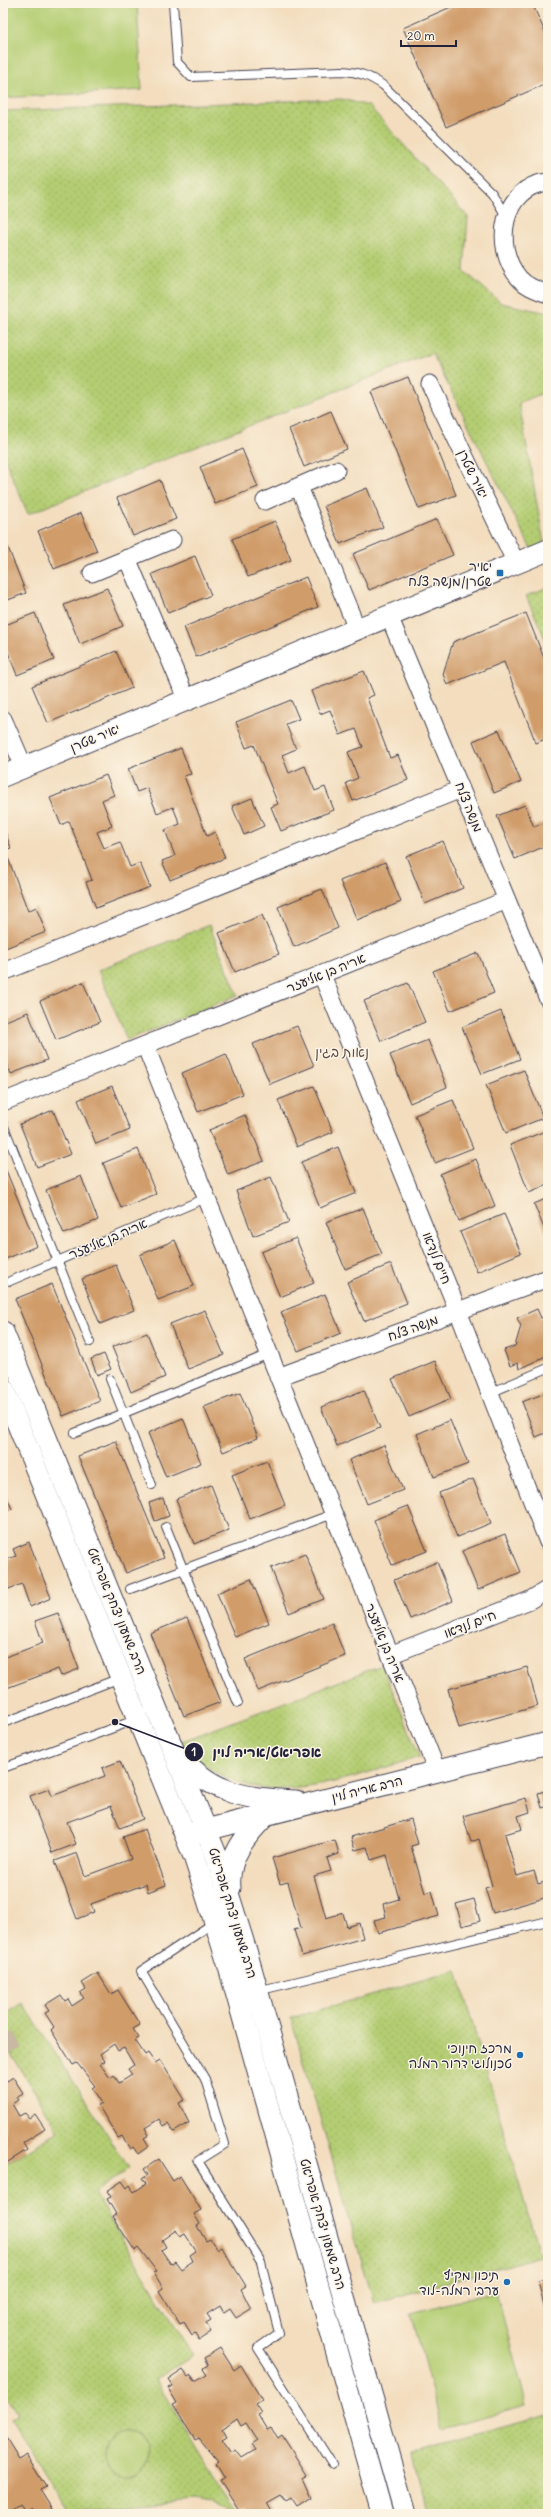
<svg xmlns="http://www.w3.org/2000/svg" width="551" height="2517" viewBox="0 0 551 2517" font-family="Delius,'Playpen Sans Hebrew',sans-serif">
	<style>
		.grass { fill: url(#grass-dots); stroke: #6b7856 }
		.pitch { fill: #b4cd72; stroke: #6b7856 }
		.building { fill: #d09c6a; fill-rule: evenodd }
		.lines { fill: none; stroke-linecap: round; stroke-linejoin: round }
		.minor-tunnel { stroke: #c9b8a4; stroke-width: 17; stroke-dasharray: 17 8; stroke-linecap: butt }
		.service-casing { stroke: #413e4f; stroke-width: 10 }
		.minor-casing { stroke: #413e4f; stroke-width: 19 }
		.tertiary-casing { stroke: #413e4f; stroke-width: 23 }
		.service { stroke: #fff; stroke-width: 8 }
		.minor { stroke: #fff; stroke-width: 17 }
		.tertiary { stroke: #fff; stroke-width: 21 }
		.poi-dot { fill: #1f6fb2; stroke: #fcf5e5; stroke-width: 1.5 }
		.labels { text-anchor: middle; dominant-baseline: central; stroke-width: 3; stroke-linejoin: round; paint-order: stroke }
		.street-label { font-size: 13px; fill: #22223b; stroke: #fcf5e5 }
		.poi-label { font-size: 13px; fill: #22223b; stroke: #fcf5e5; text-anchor: end }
		.neighbourhood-label { font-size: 14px; fill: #5f4d4b; stroke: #fcf5e5 }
		.leader { fill: none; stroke: #22223b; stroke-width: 1.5 }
		.callout-dot { fill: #22223b; stroke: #fcf5e5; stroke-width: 1.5 }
		.mark-label { font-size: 12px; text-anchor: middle; font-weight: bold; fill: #fff }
		.callout-label { font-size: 14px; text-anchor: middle; font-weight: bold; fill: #22223b; stroke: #fcf5e5; stroke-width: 3; stroke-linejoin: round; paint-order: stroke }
	</style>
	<defs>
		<pattern id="grass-dots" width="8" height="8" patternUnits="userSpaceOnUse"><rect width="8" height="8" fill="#b4cd72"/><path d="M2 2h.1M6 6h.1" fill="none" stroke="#9ab064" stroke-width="1.8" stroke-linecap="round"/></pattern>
	</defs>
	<rect width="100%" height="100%" fill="#fcf5e5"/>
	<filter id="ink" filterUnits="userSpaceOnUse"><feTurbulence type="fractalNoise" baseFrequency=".025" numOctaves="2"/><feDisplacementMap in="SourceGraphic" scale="8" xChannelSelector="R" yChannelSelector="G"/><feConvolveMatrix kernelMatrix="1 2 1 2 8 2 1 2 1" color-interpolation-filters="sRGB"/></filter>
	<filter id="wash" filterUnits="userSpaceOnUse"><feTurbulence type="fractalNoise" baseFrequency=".012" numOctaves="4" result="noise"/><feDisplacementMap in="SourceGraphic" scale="16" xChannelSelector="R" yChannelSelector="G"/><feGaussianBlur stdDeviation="0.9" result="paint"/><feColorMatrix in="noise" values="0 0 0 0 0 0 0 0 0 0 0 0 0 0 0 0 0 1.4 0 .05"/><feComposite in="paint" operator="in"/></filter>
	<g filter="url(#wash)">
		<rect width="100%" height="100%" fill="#f3ddbe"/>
		<path class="grass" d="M541 3H548V20Z
			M342 99 369 106 468 217 464 271 501 303 548 313V391L519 403 544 543 531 549 432 353 28 514 3 455V111Z
			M548 587V645L526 596Z
			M209 925 238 995 127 1040 98 970Z
			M382 1665 420 1757C335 1781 250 1822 180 1742Z
			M457 1970 540 2256 374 2303 291 2018Z
			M23 2003 129 2168 94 2193 193 2355 155 2379 236 2514H230L212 2503 194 2500 68 2512 11 2419 18 2414 3 2390V2166L59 2131 3 2040V2016Z
			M548 2415V2514H428L414 2451Z"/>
		<path class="pitch" d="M3 3H137L142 90 3 98Z
			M496 2291 527 2406 442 2429 411 2313Z
			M105 2454a22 22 0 1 1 44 0a22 22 0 1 1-44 0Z"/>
		<g id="blocks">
			<path class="building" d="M460 3H532L548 39V83L446 127 403 28Z
				M408 377 456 495 419 509 371 392Z
				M331 411 347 449 304 467 289 429Z
				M242 449 258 487 215 504 200 467Z
				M160 480 176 519 133 536 117 498Z
				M367 488 383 527 340 544 324 506Z
				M81 513 97 551 54 569 38 531Z
				M437 519 453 555 369 590 353 554Z
				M275 521 291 560 248 577 232 539Z
				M7 545 26 593 3 602V547Z
				M195 556 211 595 168 613 152 574Z
				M306 577 318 607 196 657 184 627Z
				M107 588 123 626 80 644 64 605Z
				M35 613 54 660 17 675 3 640V626Z
				M526 613 548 668V738L536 743 504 662 447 685 443 674 453 642Z
				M116 651 132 688 48 723 32 686Z
				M364 671 374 695 367 698 390 758 398 755 408 780 353 801 346 783 358 778 348 752 363 747 356 729 340 735 330 710 320 714 311 691Z
				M291 700 299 719 286 724 296 749 282 755 289 773 305 766 315 791 325 787 334 810 281 831 271 807 278 804 254 745 246 748 236 722Z
				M499 730 521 782 494 793 473 741Z
				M181 748 191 774 184 776 207 836 215 832 225 858 170 880 162 861 175 856 165 830 180 824 173 807 157 813 147 788 137 792 128 769Z
				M106 775 114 795 102 800 112 826 97 832 104 848 120 842 130 867 140 863 150 887 96 908 86 882 92 880 69 821 61 825 50 798Z
				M252 798 264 826 244 835 232 806Z
				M525 805 534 827 548 821V845L515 859 497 816Z
				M3 826 11 848 5 850 28 911 36 907 46 932 3 949Z
				M443 841 463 888 425 904 406 856Z
				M385 862 401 902 357 920 340 881Z
				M322 889 338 928 294 947 278 907Z
				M262 915 279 954 235 972 219 933Z
				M478 953 494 993 450 1011 433 971Z
				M83 982 100 1022 56 1040 40 1001Z
				M408 983 425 1022 381 1041 364 1001Z
				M501 1011 520 1059 482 1074 462 1027Z
				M28 1012 47 1060 11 1074 3 1055V1022Z
				M297 1026 314 1066 270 1084 253 1044Z
				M428 1040 447 1087 410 1103 390 1055Z
				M226 1054 243 1094 198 1112 182 1073Z
				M524 1070 543 1118 506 1133 486 1085Z
				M112 1086 130 1130 96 1144 78 1100Z
				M314 1086 333 1132 297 1147 278 1100Z
				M453 1100 473 1148 435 1163 415 1115Z
				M53 1110 71 1154 37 1167 20 1124Z
				M245 1115 264 1161 228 1175 209 1130Z
				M548 1130V1185L529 1193 510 1145Z
				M338 1147 356 1193 320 1208 301 1162Z
				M138 1149 156 1194 121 1208 103 1163Z
				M476 1159 495 1206 459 1221 440 1174Z
				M3 1163 37 1246 3 1260Z
				M81 1176 98 1220 64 1234 46 1190Z
				M271 1177 289 1222 253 1236 236 1191Z
				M548 1198V1238L534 1204Z
				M363 1208 382 1254 345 1269 326 1222Z
				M504 1214 521 1253 477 1272 460 1232Z
				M296 1238 314 1283 280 1297 261 1252Z
				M175 1240 194 1286 158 1300 140 1255Z
				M391 1264 407 1303 364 1321 347 1282Z
				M116 1265 134 1310 100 1324 82 1279Z
				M52 1284 100 1401 63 1416 15 1299Z
				M325 1294 341 1333 298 1351 281 1312Z
				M537 1309 541 1318 546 1317 548 1321V1355L519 1369 518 1363 510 1366 504 1350 515 1346 521 1326 517 1318Z
				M205 1310 224 1355 188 1369 170 1324Z
				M147 1333 165 1377 131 1392 112 1347Z
				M104 1354 111 1369 97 1375 91 1359Z
				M435 1361 451 1399 409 1417 392 1379Z
				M364 1390 380 1428 337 1446 321 1407Z
				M548 1392V1432L536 1437 522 1402Z
				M240 1393 258 1438 223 1452 204 1407Z
				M183 1418 201 1463 166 1477 148 1433Z
				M450 1420 468 1464 434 1477 417 1434Z
				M116 1441 164 1558 126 1573 78 1456Z
				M384 1445 403 1490 367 1504 349 1460Z
				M267 1461 285 1505 250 1519 232 1475Z
				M473 1479 491 1523 457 1537 439 1493Z
				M211 1485 229 1530 194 1544 176 1499Z
				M3 1488 12 1509 3 1512Z
				M163 1498 169 1516 155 1521 149 1503Z
				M408 1506 427 1551 392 1565 374 1520Z
				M505 1534 521 1572 478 1590 462 1551Z
				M29 1542 51 1598 30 1607 22 1584 3 1591V1561L16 1556 13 1549Z
				M305 1554 324 1599 289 1613 271 1568Z
				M437 1562 453 1601 410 1619 394 1580Z
				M251 1579 269 1623 235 1637 217 1593Z
				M58 1613 79 1669 61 1676 58 1669 4 1689 6 1697 3 1698V1658L43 1643 35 1621Z
				M187 1618 221 1702 184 1716 150 1633Z
				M332 1623 345 1656 258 1691 245 1659Z
				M527 1667 538 1706 459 1728 448 1689Z
				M120 1761 143 1819 120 1828 111 1806 67 1822 76 1844 52 1853 30 1796 49 1789 52 1796 105 1776 102 1768Z
				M548 1790V1806L542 1808 538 1793Z
				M526 1798 530 1812 518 1816 522 1829 505 1834 517 1876 534 1871 538 1884 548 1881V1897L493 1913 485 1888 492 1886 479 1839 471 1842 463 1816Z
				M411 1819 418 1844 411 1846 425 1893 432 1891 439 1916 378 1933 374 1920 386 1917 383 1904 399 1899 387 1855 371 1860 367 1847 355 1850 351 1837Z
				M145 1829 166 1885 148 1892 146 1884 91 1904 94 1912 77 1919 55 1861 77 1853 85 1876 131 1859 123 1837Z
				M335 1840 339 1854 327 1858 331 1871 314 1876 326 1918 343 1913 347 1927 359 1923 363 1938 302 1956 294 1930 301 1928 288 1882 280 1884 272 1858Z
				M474 1899 480 1921 462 1926 456 1904Z
				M98 1973 111 1994 118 1990 140 2025 133 2029 139 2038 135 2040 145 2055 148 2053 155 2063 160 2060 185 2100 179 2103 189 2123 174 2132 168 2123 163 2126 159 2119 145 2128 149 2135 144 2138 149 2146 138 2154 133 2147 130 2149 122 2136 118 2138 98 2105 102 2103 92 2088 95 2086 77 2063 73 2065 51 2030 54 2027 45 2013 49 2011 45 2005 61 1995 65 2001 68 1999 72 2006 84 1998 80 1993 86 1989 82 1983ZM114 2044 118 2051 124 2048 134 2065 128 2069 132 2075 119 2083 114 2075 110 2078 100 2064 105 2061 100 2054Z
				M4 2077 7 2081 13 2077 23 2093 16 2097 18 2100 12 2104 19 2116 25 2113 29 2118 35 2114 45 2129 23 2143 27 2150 3 2165Z
				M159 2159 173 2181 180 2176 201 2210 194 2214 200 2224 197 2226 206 2241 210 2239 217 2249 221 2246 246 2286 241 2289 251 2309 236 2318 230 2309 224 2313 220 2306 207 2314 211 2320 206 2323 211 2332 199 2340 195 2333 192 2335 184 2322 180 2324 159 2291 163 2288 154 2273 157 2272 139 2248 135 2251 112 2216 116 2214 107 2199 111 2197 107 2191 122 2181 127 2188 130 2185 134 2192 146 2184 142 2179 148 2175 144 2169ZM176 2230 180 2237 185 2234 196 2251 190 2255 193 2261 181 2269 175 2261 171 2264 161 2250 166 2247 162 2240Z
				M548 2278V2319H547L538 2281Z
				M220 2348 234 2370 241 2365 262 2400 256 2404 262 2413 258 2415 267 2430 271 2428 278 2438 282 2435 307 2475 302 2478 311 2498 297 2507 291 2498 286 2501 281 2495 267 2503 271 2510 268 2514H247L245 2511 241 2513 220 2480 224 2478 215 2463 218 2461 199 2438 195 2440 173 2405 177 2403 168 2388 172 2386 168 2380 183 2370 188 2377 191 2375 195 2381 207 2374 203 2368 208 2365 204 2358ZM237 2419 241 2426 246 2423 257 2440 251 2444 255 2450 242 2458 236 2450 232 2453 222 2439 227 2436 223 2429Z
				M6 2438 19 2459 26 2455 46 2487 40 2490 52 2509 44 2514H34L31 2508 25 2512 20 2505 8 2514H3V2440Z"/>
		</g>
	</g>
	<g filter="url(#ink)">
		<use href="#blocks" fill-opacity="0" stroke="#413e4f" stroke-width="1"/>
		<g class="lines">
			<path class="minor-tunnel" d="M3 2044 14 2037"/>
			<defs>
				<path id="service" d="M173 3 177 62 191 77 342 71C359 72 370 76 384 86L492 193 506 216
					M3 1124 90 1342
					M10 1281 206 1198
					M110 1379 152 1485
					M490 1393 548 1368
					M75 1433 269 1354
					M166 1527 238 1703
					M130 1589 333 1514
					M544 1593 548 1604
					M3 1723 120 1678
					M3 1768 138 1719
					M215 1922 141 1971 205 2079 225 2144 198 2161 261 2262 279 2333 258 2348 332 2464
					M257 1991 548 1921"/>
				<path id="minor" d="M548 182C502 186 492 247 519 278 527 287 537 290 548 294
					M430 384 516 563
					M299 487 357 629
					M265 501 336 470
					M127 558 187 700
					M92 573 172 540
					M389 616 548 999
					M3 719 24 767
					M3 972 461 789
					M322 975 458 1311 548 1542
					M145 1045 437 1771
					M3 1102 507 900
					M278 1377 548 1278
					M390 1655 530 1600 548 1589"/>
				<path id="tertiary" d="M3 776 548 550
					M3 1332 215 1852 247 1954 405 2514
					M3 1388 195 1859 227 1960 382 2514
					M179 1756C215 1796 246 1798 296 1801
					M194 1833 548 1743
					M230 1888C227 1857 246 1835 266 1815"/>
			</defs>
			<use href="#service" class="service-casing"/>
			<use href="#minor" class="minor-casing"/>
			<use href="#tertiary" class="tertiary-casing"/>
			<use href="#service" class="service"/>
			<use href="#minor" class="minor"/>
			<use href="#tertiary" class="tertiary"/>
		</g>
	</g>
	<g class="poi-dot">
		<rect x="496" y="569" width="8" height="8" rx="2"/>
		<circle cx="520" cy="2055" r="4"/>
		<circle cx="507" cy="2282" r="4"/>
	</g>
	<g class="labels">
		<g class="street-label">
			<text transform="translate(473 474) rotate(64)">יאיר שטרן</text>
			<text transform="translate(95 738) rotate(-23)">יאיר שטרן</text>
			<text transform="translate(469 807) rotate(68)">מנשה צלח</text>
			<text transform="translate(326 973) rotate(-22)">אריה בן אליעזר</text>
			<text transform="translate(108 1239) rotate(-23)">אריה בן אליעזר</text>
			<text transform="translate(437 1258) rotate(68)">חיים לנדאו</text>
			<text transform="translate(413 1328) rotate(-20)">מנשה צלח</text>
			<text transform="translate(117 1611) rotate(68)">הרב שמעון יצחק אפריאט</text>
			<text transform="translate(470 1624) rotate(-21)">חיים לנדאו</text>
			<text transform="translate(385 1643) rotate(68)">אריה בן אליעזר</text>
			<text transform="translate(367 1789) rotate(-14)">הרב אריה לוין</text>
			<text transform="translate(233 1913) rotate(73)">הרב שמעון יצחק אפריאט</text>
			<text transform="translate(323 2224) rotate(74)">הרב שמעון יצחק אפריאט</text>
		</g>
		<g class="poi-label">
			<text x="492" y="566">יאיר<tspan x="492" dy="15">שטרן/מנשה צלח</tspan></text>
			<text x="512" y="2048">מרכז חינוכי<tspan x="512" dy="15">טכנולוגי דרור רמלה</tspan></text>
			<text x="499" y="2275">תיכון מקיף<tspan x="499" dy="15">ערבי רמלה-לוד</tspan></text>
		</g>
		<g class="neighbourhood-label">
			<text x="342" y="1052">נאות בגין</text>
		</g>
	</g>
	<path class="leader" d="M115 1722L194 1752"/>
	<g class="callout-dot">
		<circle cx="115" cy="1722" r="4"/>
		<circle cx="194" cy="1752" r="10"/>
	</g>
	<g class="mark-label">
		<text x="194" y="1756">1</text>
	</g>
	<g class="callout-label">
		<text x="267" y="1757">אפריאט/אריה לוין</text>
	</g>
	<rect width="551" height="2517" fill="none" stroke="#fcf5e5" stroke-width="16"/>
	<path d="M401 40v6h55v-6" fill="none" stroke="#22223b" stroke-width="2"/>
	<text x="407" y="40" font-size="12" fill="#22223b" stroke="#fcf5e5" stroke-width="3" paint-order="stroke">20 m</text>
</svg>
